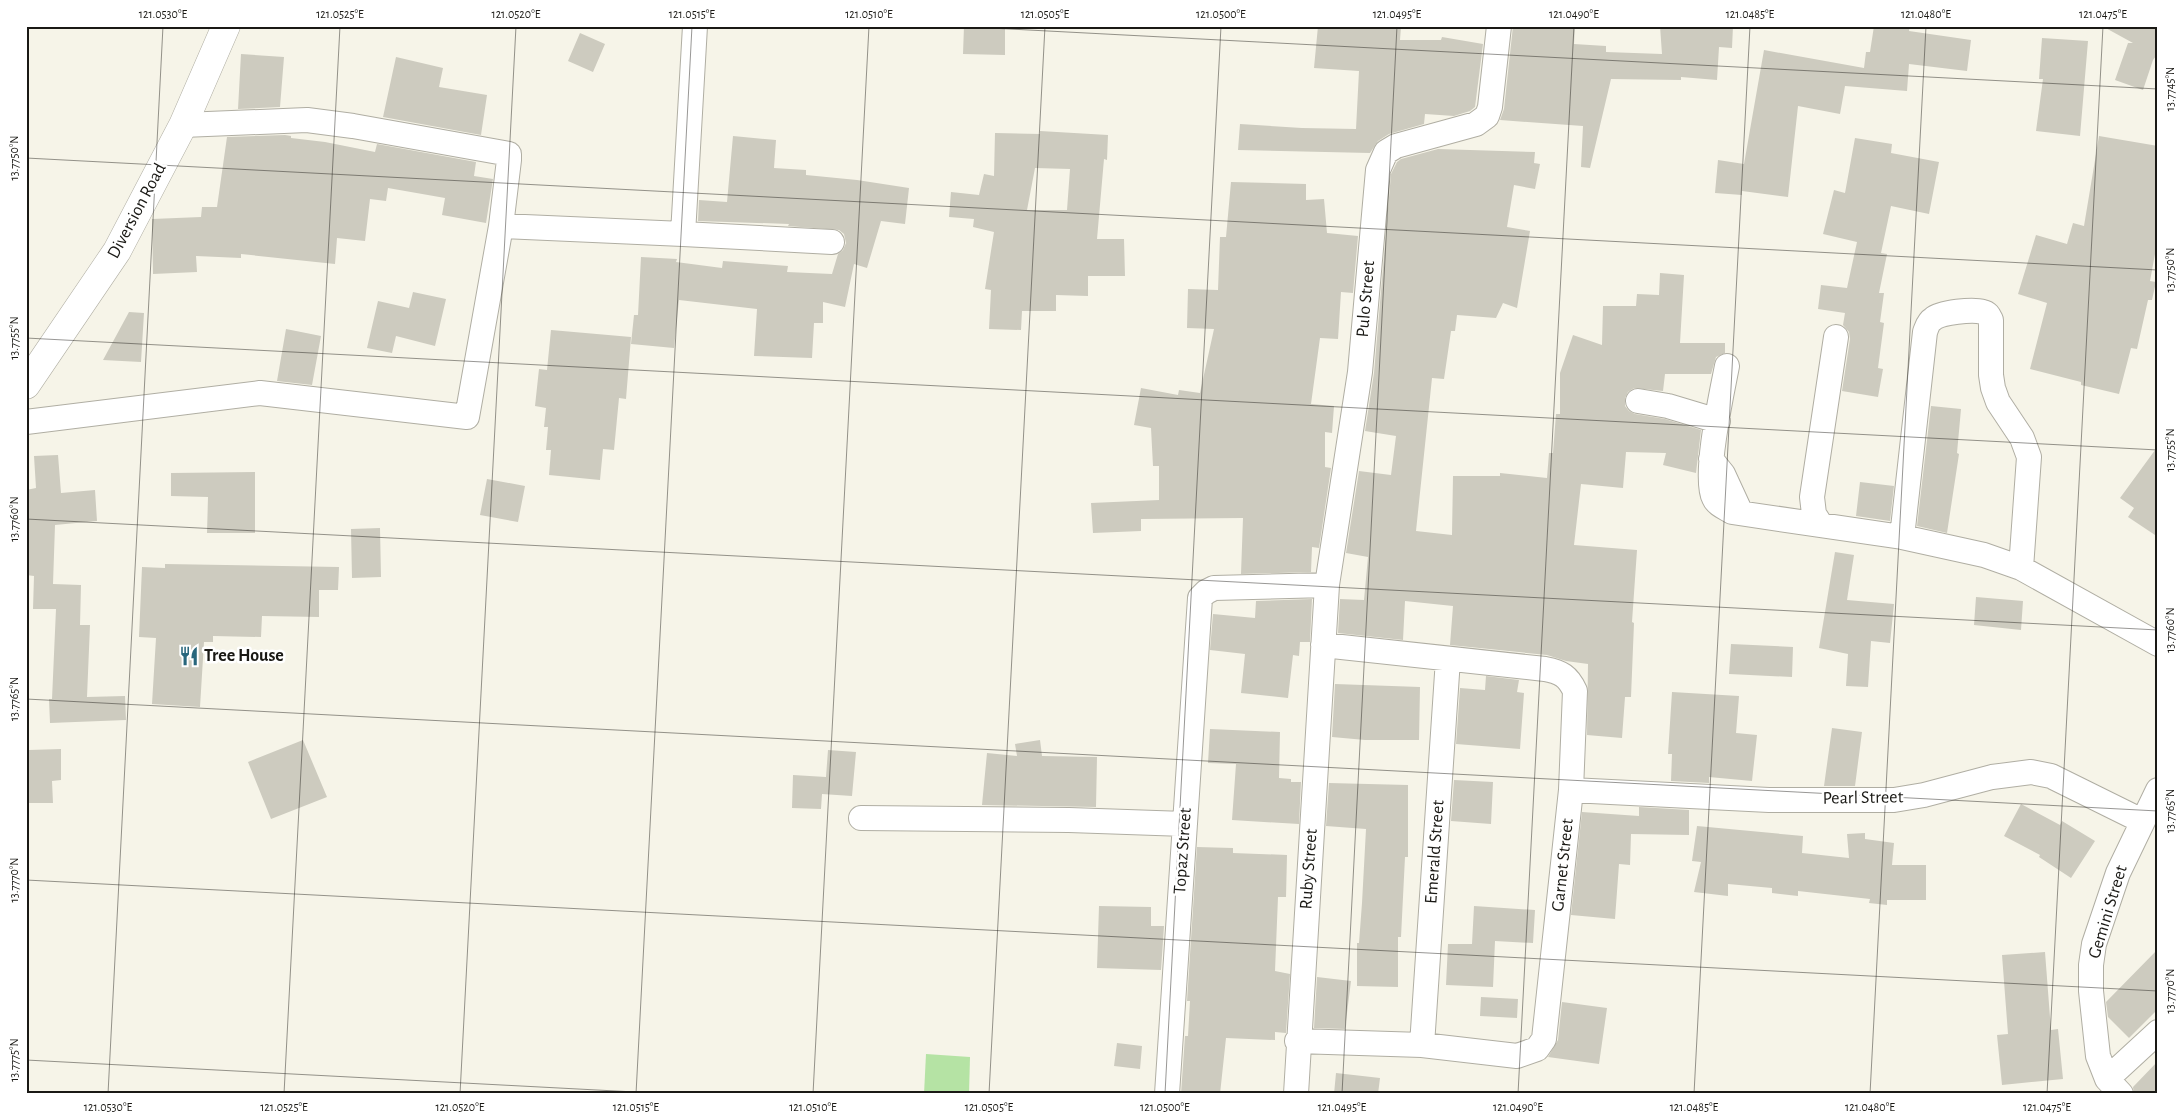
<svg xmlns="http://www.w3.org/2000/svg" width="2184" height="1120" viewBox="0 0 2184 1120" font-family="'Alegreya Sans',sans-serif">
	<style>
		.green { fill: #b5e3a4 }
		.building { fill: #cdcbbf; fill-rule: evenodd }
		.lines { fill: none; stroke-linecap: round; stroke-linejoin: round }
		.minor-casing { stroke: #b0aea3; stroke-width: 26 }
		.trunk-casing { stroke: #b0aea3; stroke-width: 29 }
		.minor { stroke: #fff; stroke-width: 24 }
		.trunk { stroke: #fff; stroke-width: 28 }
		.ticks { fill: none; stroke: #1a1915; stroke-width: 1; stroke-opacity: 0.45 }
		.labels { text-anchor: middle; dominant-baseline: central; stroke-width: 5; stroke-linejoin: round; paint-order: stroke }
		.street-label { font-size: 18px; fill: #1a1915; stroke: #fff }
		.poi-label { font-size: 18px; font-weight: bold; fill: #1a1915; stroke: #fff; text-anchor: start }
		.neatline { fill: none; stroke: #1a1915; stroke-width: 2 }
		.ticks-label { font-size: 12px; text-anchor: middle; fill: #1a1915 }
	</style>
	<rect width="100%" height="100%" fill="#f6f4e8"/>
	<path class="green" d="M926 1054 970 1057 969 1094H924Z"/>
	<path class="building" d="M964 26H1005V55L963 54Z
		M1318 26H1401L1400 40H1441L1442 37 1483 44 1475 107 1470 111 1454 116 1425 114 1424 124 1389 134 1378 141 1370 153 1238 150 1240 124 1302 128 1356 129 1359 71 1314 68Z
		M1513 26H1575L1574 44 1606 46V52L1662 54 1660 26H1733L1732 48 1719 47 1717 80 1681 77V80L1611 79 1590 168 1581 167 1583 126 1500 120 1504 109Z
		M1874 26H1910L1909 31 1971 40 1967 71 1909 64 1907 91 1845 86 1840 114 1798 106 1788 197 1742 191V195L1715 193 1718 160 1744 164 1764 50 1864 68 1866 52H1870Z
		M2102 26H2158V57L2156 56 2153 60 2143 90 2115 80 2128 43H2133Z
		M580 33 605 44 593 72 568 61Z
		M2042 38 2088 41 2080 136 2036 131 2043 79H2039Z
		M241 54 284 57 280 107 238 109Z
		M396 57 443 68 439 87 487 95 481 135 383 117Z
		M1040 131 1108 135 1107 160 1104 159 1097 239H1124L1125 276H1088V296L1056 295V311H1022L1021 330 989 329 991 290 985 289 994 232 973 227 974 219 949 217 951 192 979 195 984 174 994 176 995 133 1040 134ZM1035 168 1070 169 1067 210H1027Z
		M285 135 291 136V138L325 142 375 152 377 144 476 162 474 176 493 179 486 223 442 215 445 198 388 188 386 201 370 199 365 241 337 238 335 264 241 254V258L196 256 197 272 153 274 152 219 201 217 202 207H217L227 137Z
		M733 136 776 140 774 168 806 170V175L857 180 909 188 905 224 881 221 867 268 854 264 845 307 823 302V323H814L812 358 754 356 757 309 679 300 674 348 631 344 634 315H638L641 257 677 259 676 262 722 268 723 261 788 266 787 272 832 274 838 254 843 250 846 243 844 234 839 230 788 226 789 224 698 221 699 200 727 202Z
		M2099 136 2158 146V238L2150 281 2156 282 2152 300H2148L2137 349 2131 348 2119 394 2081 385V382L2030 369 2047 303 2018 294 2036 235 2067 244 2073 223 2084 226Z
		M1855 138 1892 144 1891 153 1939 162 1929 214 1891 206 1881 253 1887 254 1879 293H1884L1880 322 1884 323 1878 368 1883 369 1878 397 1842 391 1850 339 1849 332 1843 325 1845 313 1818 309 1821 285 1847 288 1857 242 1823 234 1834 190 1845 193Z
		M1438 149 1535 152 1534 163 1540 164 1535 189 1514 185 1507 227 1530 231 1517 308 1503 303 1496 318 1457 315 1455 331H1451L1444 379 1432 378 1416 531 1452 535 1453 476H1500V473L1547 478 1549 453H1553L1556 414H1560V373L1573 335 1602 345 1603 306H1636L1637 294 1659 295 1660 273 1684 275 1680 343H1725V353L1716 357 1711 374H1665L1663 391 1634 388 1628 392 1625 398V406L1629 411 1635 414 1665 419 1701 430 1696 473 1663 465 1666 453 1626 452 1623 488 1581 484 1574 545 1637 550 1632 622 1634 623 1631 697H1625L1622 738 1587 735 1588 664 1566 661 1547 655 1450 645 1453 606 1405 601 1403 640 1338 633 1340 599 1364 600 1368 557 1346 553 1359 471 1391 475 1396 436 1365 431 1374 373 1391 174 1397 162 1401 159Z
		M1231 182 1306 184V200L1324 199 1327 233 1358 236 1353 293 1341 292 1338 339 1320 338 1311 404 1334 406 1332 433 1325 432V467L1331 468 1319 548 1312 547 1311 572 1241 574 1243 518 1141 519V531L1093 533 1091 503 1159 500V466H1153L1151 428 1134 425 1141 388 1178 395 1179 390 1200 393 1214 329 1187 328 1188 289 1218 290 1220 237H1226Z
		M413 292 446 299 435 346 396 336 392 353 367 348 378 301 409 308Z
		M129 312 144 313 141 362 103 360Z
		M286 329 321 336 312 385 277 381Z
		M551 330 631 337 626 399 619 398 614 450 603 449 600 480 549 475 551 450H546L548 427H544L546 408 535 406 539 369 547 370Z
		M1931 406 1961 409 1957 453 1959 454 1947 533 1917 526Z
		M2158 446V537L2128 517 2134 508 2120 498Z
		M58 455 61 493 95 490 97 521 55 525 53 584 81 585 80 625H90L87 697 125 696 126 720 50 723 49 699H52L56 609H33L34 576 26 575V490L36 488 34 456Z
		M255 472V533H207L208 497 171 496V473Z
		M487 479 525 486 518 522 480 515Z
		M1860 482 1894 486 1890 521 1856 516Z
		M380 528 381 577 352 578 351 529Z
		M1835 552 1854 555 1847 600 1894 604 1890 643 1871 641 1868 687 1846 686 1848 654 1819 648Z
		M165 564 339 567 338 590H319V617L262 616 261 637 213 636V642H204L200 707 152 704 156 638 139 637 142 567 165 568Z
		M1976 597 2023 601 2021 630 1974 625Z
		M1312 599 1310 642H1300L1299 656 1293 655 1288 698 1241 693 1245 654 1210 650 1213 614 1255 618 1256 601Z
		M1731 644 1793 647 1792 677 1729 674Z
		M1486 676 1519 680 1517 692 1524 693 1520 749 1456 744 1460 688 1485 690Z
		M1335 684 1420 687 1419 740H1365L1332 737Z
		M1672 692 1739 696 1736 733 1757 735 1752 781 1709 777V783L1671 781 1672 754H1668Z
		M1832 728 1862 732 1855 786H1824Z
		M1210 729 1280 732 1279 778 1291 779V782H1301L1299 824 1232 820 1236 764 1208 763Z
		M303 740 327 797 271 819 248 762Z
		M1040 740 1042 756 1097 757 1096 807 982 805 987 753 1017 756 1015 744Z
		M61 749V780L52 781 53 803H29V750Z
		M828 750 856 752 852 796 822 794 821 809 792 808 793 775 826 777Z
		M1454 780 1493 782 1491 824 1451 821Z
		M1329 783 1408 785V857H1405L1401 937H1398V987L1357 986V943H1359L1362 903 1366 829 1326 826Z
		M2021 804 2060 825 2062 821 2095 841 2071 878 2039 857 2040 855 2004 836Z
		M1639 807 1689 810V835L1631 834 1630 865 1619 864 1615 919 1571 915 1582 812 1639 816Z
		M1697 826 1803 836 1802 853 1849 858 1847 834 1865 833V839L1894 843 1892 865H1926V900H1887V905L1869 903 1870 899 1798 891V896L1772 893V888L1728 884V896L1694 892 1701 862 1692 861Z
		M1197 847 1233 848V853L1287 855 1286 897H1278L1275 971 1290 974 1286 1033 1275 1032V1040L1226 1038 1220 1094H1181L1185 1036H1188L1190 1001H1187Z
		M1099 906 1151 907V926H1164L1161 970 1097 968Z
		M1474 906 1535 910 1533 943 1495 941 1493 987 1446 985 1448 944H1472Z
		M2158 949V1009L2129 1038 2108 1017 2106 1002Z
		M2045 952 2051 1030 2058 1029 2063 1079 2002 1085 1997 1035 2008 1034 2002 955Z
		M1317 977 1351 981 1345 1029 1314 1028Z
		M1481 997 1518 999 1517 1018 1480 1016Z
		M1562 1002 1607 1008 1599 1064 1548 1057 1558 1040Z
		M1117 1043 1142 1046 1140 1069 1114 1066Z
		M2158 1061V1094H2134L2133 1087Z
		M1336 1073 1380 1078 1378 1094H1334Z"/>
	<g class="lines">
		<defs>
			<path id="minor" d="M183 125 307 120 353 126 504 153 509 154V160L501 226
				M683 234 832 242
				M1727 366C1722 392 1703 477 1714 498 1717 505 1726 508 1732 512L1902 537 1984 555 2021 568 2158 644
				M1638 401 1668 406 1718 421
				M26 422 260 393 467 417 501 226 683 234 695 26
				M1711 459 1723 474 1741 513
				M1821 525 1814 514 1812 497 1836 337
				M1902 537 1925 332C1927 327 1928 322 1933 319 1941 312 1973 309 1983 312 1988 313 1989 316 1991 320V375L1993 388 1998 402 2022 438 2029 457 2021 568
				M1571 790 1769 800H1894L1924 795 1992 777 2031 772 2051 776 2142 821
				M861 818 1069 820 1185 824
				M1297 1041 1422 1045 1517 1056 1537 1049 1544 1039 1571 790 1575 691C1568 676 1561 672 1545 669L1323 645
				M1422 1045 1448 659
				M2107 1079 2158 1032
				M1167 1094 1200 598 1206 592 1214 588 1327 585
				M1296 1094 1327 585 1360 372 1378 170 1386 152 1396 146 1476 124 1487 116 1490 107 1499 26
				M2121 1094 2107 1079 2098 1056 2091 991V965L2094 944 2118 873 2158 790"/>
			<path id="trunk" d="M26 385 117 251 183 125 226 26"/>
		</defs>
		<use href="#minor" class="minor-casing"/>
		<use href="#trunk" class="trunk-casing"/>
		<use href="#minor" class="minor"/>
		<use href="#trunk" class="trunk"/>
	</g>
	<path class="ticks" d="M952 26 2158 89M26 158 2158 270M26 338 2158 450M26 519 2158 630M26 699 2158 811M26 880 2158 991M26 1060 673 1094M108 1094 163 26M284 1094 340 26M460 1094 516 26M636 1094 692 26M813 1094 869 26M989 1094 1045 26M1165 1094 1221 26M1342 1094 1397 26M1518 1094 1574 26M1694 1094 1750 26M1870 1094 1926 26M2047 1094 2103 26"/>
	<defs>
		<symbol id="restaurant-bare" viewBox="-9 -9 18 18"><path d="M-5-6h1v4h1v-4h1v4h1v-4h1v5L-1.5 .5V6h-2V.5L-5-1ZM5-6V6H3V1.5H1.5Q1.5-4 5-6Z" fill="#28667c" stroke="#fff" stroke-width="2.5" paint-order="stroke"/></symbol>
	</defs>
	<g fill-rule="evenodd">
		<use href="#restaurant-bare" x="175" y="642" width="28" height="28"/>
	</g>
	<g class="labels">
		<g class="street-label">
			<text transform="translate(137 211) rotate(-62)">Diversion Road</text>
			<text transform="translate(1366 299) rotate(-85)">Pulo Street</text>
			<text transform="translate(1863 798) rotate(-1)">Pearl Street</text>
			<text transform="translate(1183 851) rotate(-86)">Topaz Street</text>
			<text transform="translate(1435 852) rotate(-86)">Emerald Street</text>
			<text transform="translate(1563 865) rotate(-84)">Garnet Street</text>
			<text transform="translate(1309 869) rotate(-86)">Ruby Street</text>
			<text transform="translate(2108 912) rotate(-73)">Gemini Street</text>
		</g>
		<g class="poi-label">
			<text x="204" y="656">Tree House</text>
		</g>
	</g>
	<rect width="2184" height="1120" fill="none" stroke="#ffffff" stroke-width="55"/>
	<rect x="28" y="28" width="2128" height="1064" class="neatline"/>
	<g class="ticks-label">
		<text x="163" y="18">121.0530°E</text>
		<text x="340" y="18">121.0525°E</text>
		<text x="516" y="18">121.0520°E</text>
		<text x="692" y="18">121.0515°E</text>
		<text x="869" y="18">121.0510°E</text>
		<text x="1045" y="18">121.0505°E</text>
		<text x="1221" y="18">121.0500°E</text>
		<text x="1397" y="18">121.0495°E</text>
		<text x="1574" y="18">121.0490°E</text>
		<text x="1750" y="18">121.0485°E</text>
		<text x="1926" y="18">121.0480°E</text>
		<text x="2103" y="18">121.0475°E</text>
		<text transform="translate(2170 89) rotate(-90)" y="4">13.7745°N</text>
		<text transform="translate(14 158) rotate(-90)" y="4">13.7750°N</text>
		<text transform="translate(2170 270) rotate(-90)" y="4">13.7750°N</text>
		<text transform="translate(14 338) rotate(-90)" y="4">13.7755°N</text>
		<text transform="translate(2170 450) rotate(-90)" y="4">13.7755°N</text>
		<text transform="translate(14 519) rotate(-90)" y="4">13.7760°N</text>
		<text transform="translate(2170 630) rotate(-90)" y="4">13.7760°N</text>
		<text transform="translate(14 699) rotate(-90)" y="4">13.7765°N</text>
		<text transform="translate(2170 811) rotate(-90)" y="4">13.7765°N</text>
		<text transform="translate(14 880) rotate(-90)" y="4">13.7770°N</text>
		<text transform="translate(2170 991) rotate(-90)" y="4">13.7770°N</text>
		<text transform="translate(14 1060) rotate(-90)" y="4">13.7775°N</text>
		<text x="108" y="1111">121.0530°E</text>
		<text x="284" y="1111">121.0525°E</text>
		<text x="460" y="1111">121.0520°E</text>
		<text x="636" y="1111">121.0515°E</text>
		<text x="813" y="1111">121.0510°E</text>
		<text x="989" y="1111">121.0505°E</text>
		<text x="1165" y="1111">121.0500°E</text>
		<text x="1342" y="1111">121.0495°E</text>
		<text x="1518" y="1111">121.0490°E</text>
		<text x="1694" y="1111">121.0485°E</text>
		<text x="1870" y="1111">121.0480°E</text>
		<text x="2047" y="1111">121.0475°E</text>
	</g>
</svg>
